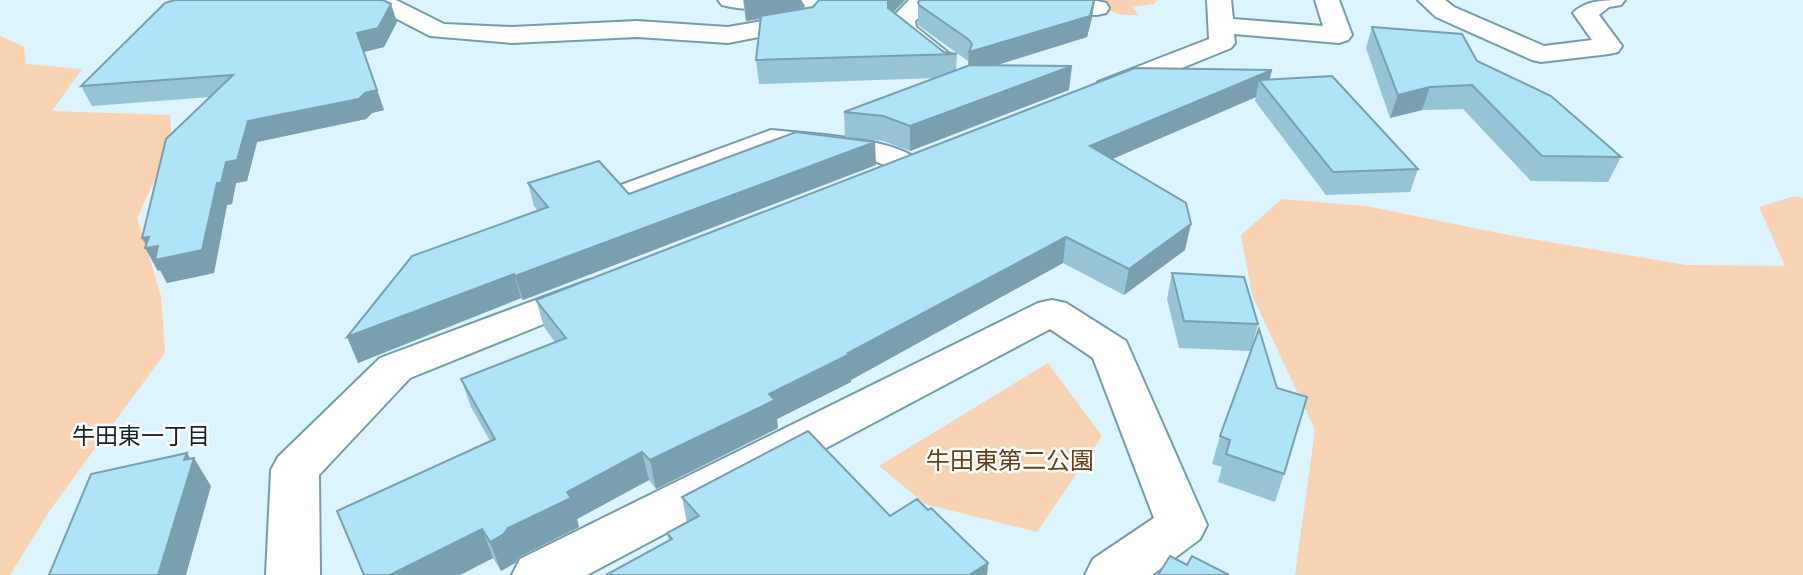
<svg xmlns="http://www.w3.org/2000/svg" width="1803" height="575" viewBox="0 0 1803 575" font-family="'PT Sans','Noto Sans JP',sans-serif">
	<style>
		.green { fill: #f7d2b3 }
		.lines { fill: none; stroke-linecap: round; stroke-linejoin: round }
		.minor-casing { stroke: #749cab; stroke-width: 4 }
		.minor { fill: #fff; fill-rule: evenodd }
		.wall { fill: #96c3d5 }
		.shaded-wall { fill: #7a9fae }
		.building { fill: #aee3f8; stroke: #7a9fae; stroke-width: 2 }
		.labels { text-anchor: middle; dominant-baseline: central; stroke-width: 5; stroke-linejoin: round; paint-order: stroke }
		.neighbourhood-label { font-size: 23px; fill: #122229; stroke: #fff }
		.near-park-label { font-size: 24px; fill: #663d14; stroke: #fff }
	</style>
	<rect width="100%" height="100%" fill="#dbf4fe"/>
	<path class="green" d="M1101 0H1157L1154 4 1133 7 1138 15H1123L1085 4Z
		M0 36 24 47 26 64 82 69 52 111 170 115 172 142 137 218 161 296 165 353 50 510 10 575H0Z
		M1795 196 1803 198V575H1295L1315 430 1252 295 1241 235 1282 199 1366 206 1508 235 1687 265 1785 266 1759 207Z
		M1048 363 1102 436 1037 532 925 504 879 466Z"/>
	<g class="lines">
		<defs>
			<path id="minor" d="M366 0H396L444 24 512 27 637 21 728 27 797 15 805 6 801 0H825L829 6 814 26 728 43 637 37 512 43 430 36 370 5Z
				M718 0H784L780 5C760 11 742 10 722 5Z
				M909 0 1097 1 1106 3 1109 8 1106 13 1097 15 978 14 931 6 915 21 916 27 951 55 947 61C928 65 902 46 891 30L890 20Z
				M1207 0H1231L1233 19 1323 26 1315 0H1339L1352 35 1348 40 1339 43 1234 34 1235 43 1231 48 1118 94 1108 96 1098 94 1094 88 1098 82 1209 39Z
				M1418 0H1445L1454 7 1544 46 1592 40 1573 13C1585 0 1606 0 1625 0L1621 5 1609 7 1599 15 1622 46 1618 52 1609 54 1541 62 1532 60 1436 17Z
				M771 130C807 134 904 137 924 166L919 173 908 176 875 161 774 149 645 199 633 202 621 199 616 192 621 185Z
				M589 280 603 284 608 292 603 300 410 378 319 475 320 575H266L271 470 278 457 380 358Z
				M1052 300 1066 303 1126 341 1207 525 1200 539 1152 575H1085L1093 559 1154 518 1093 358 1050 329 587 575H512L520 559 1038 303Z"/>
		</defs>
		<use href="#minor" class="minor-casing"/>
		<use href="#minor" class="minor"/>
	</g>
	<path class="wall" d="M743 0H801L802 6 798 9 905 0 894 12 944 52 957 54 956 70 968 66V61L918 25V2L1092 18 1087 37 994 66 1069 90 910 151 883 141 845 137 844 112 935 78 759 84 756 60 761 19 746 21Z
		M397 22 384 47 364 52 384 110 372 113 366 119 257 142 247 181 236 183 232 204 227 205 214 273 167 283 160 270 158 271 142 238 210 97 92 106 81 86Z
		M1372 27 1477 61 1621 157 1608 182 1531 181 1463 109 1422 110 1390 118 1366 48Z
		M1135 68 1270 79 1418 169 1410 192 1326 195 1255 101 1256 97 1112 159 1185 250 1124 295 1063 263 851 380V382L777 419 778 428 656 489 649 480 577 519 579 527 519 557 515 563 501 571 493 558 460 575 490 441 471 407 461 379 555 342 544 327 536 300Z
		M876 165 523 300 521 298 358 363 538 211 534 206 528 183 629 194Z
		M1172 273 1258 324 1251 351 1179 348 1167 299Z
		M1259 329 1284 474 1275 502 1218 482 1222 467 1212 464 1220 436Z
		M682 497 890 516 928 510 988 563 987 575H606L669 541 667 533 687 523Z"/>
	<path class="shaded-wall" d="M744 0H801L802 6 796 13 746 21Z
		M888 0H905L888 18Z
		M1095 0 1092 18 1087 37 968 74 969 52Z
		M391 4 397 22 384 47 364 52 357 33Z
		M1072 66 1069 90 910 151V126Z
		M1272 70 1267 90 1259 80 1256 97 1087 170 1090 146Z
		M1430 87 1422 110 1390 118 1398 95Z
		M377 90 384 110 372 113 366 119 257 142 247 181 236 183 232 204 227 205 214 273 167 283 160 270 158 271 145 248H148L142 238 217 183 226 162 248 121Z
		M875 142 876 165 523 300 515 276Z
		M1191 224 1185 250 1124 295 1129 269Z
		M1066 237 1063 263 851 380V382L777 419 778 428 656 489 650 460 769 394Z
		M514 274 521 298 358 363 347 337Z
		M642 452 649 480 577 519 579 527 519 557 515 563 501 571 490 542 508 528 567 492Z
		M187 453 193 463 194 458 211 486 186 575H158Z
		M482 529 493 558 460 575H390Z
		M988 563 987 575H969Z"/>
	<path class="building" d="M175 0H383L391 4 378 28 357 33 377 90 365 93 359 99 248 121 237 160 226 162 221 183H217L202 250 155 260 158 246 145 248 149 237 142 238 166 139 233 75 81 86 165 3Z
		M819 0H888V8L944 52 957 54 756 60 761 16 813 7Z
		M920 0H1094L1090 16 969 52 972 44 968 39 919 5 918 2Z
		M1372 27 1462 34 1477 61 1551 96 1621 157 1542 156 1472 85 1430 87 1398 95Z
		M970 65 1072 66 910 126 883 116 844 112Z
		M1135 68 1272 70 1090 146 1186 203 1191 224 1129 269 1066 237 848 353 850 354 769 394 775 400 650 460 642 452 567 492 571 498 508 528 504 534 490 542 482 529 390 575H364L337 511 495 439 461 379 566 338 536 300Z
		M1332 76 1418 169 1333 172 1259 80Z
		M796 132 875 142 515 276 514 274 347 337 412 256 548 207 528 183 599 161 629 194Z
		M1172 273 1244 277 1258 324 1184 321Z
		M1259 329 1277 388 1307 397 1284 474 1226 454 1230 440 1220 436Z
		M808 431 890 516 917 499 928 510 931 508 988 563 969 575H606L672 539 667 533 699 516 682 497Z
		M187 453 184 460 194 458 158 575H49L91 474Z
		M1170 556 1187 565 1192 556 1229 575H1158Z"/>
	<g class="labels">
		<g class="neighbourhood-label">
			<text x="141" y="435">牛田東一丁目</text>
		</g>
		<g class="near-park-label">
			<text x="1010" y="460">牛田東第二公園</text>
		</g>
	</g>
</svg>
